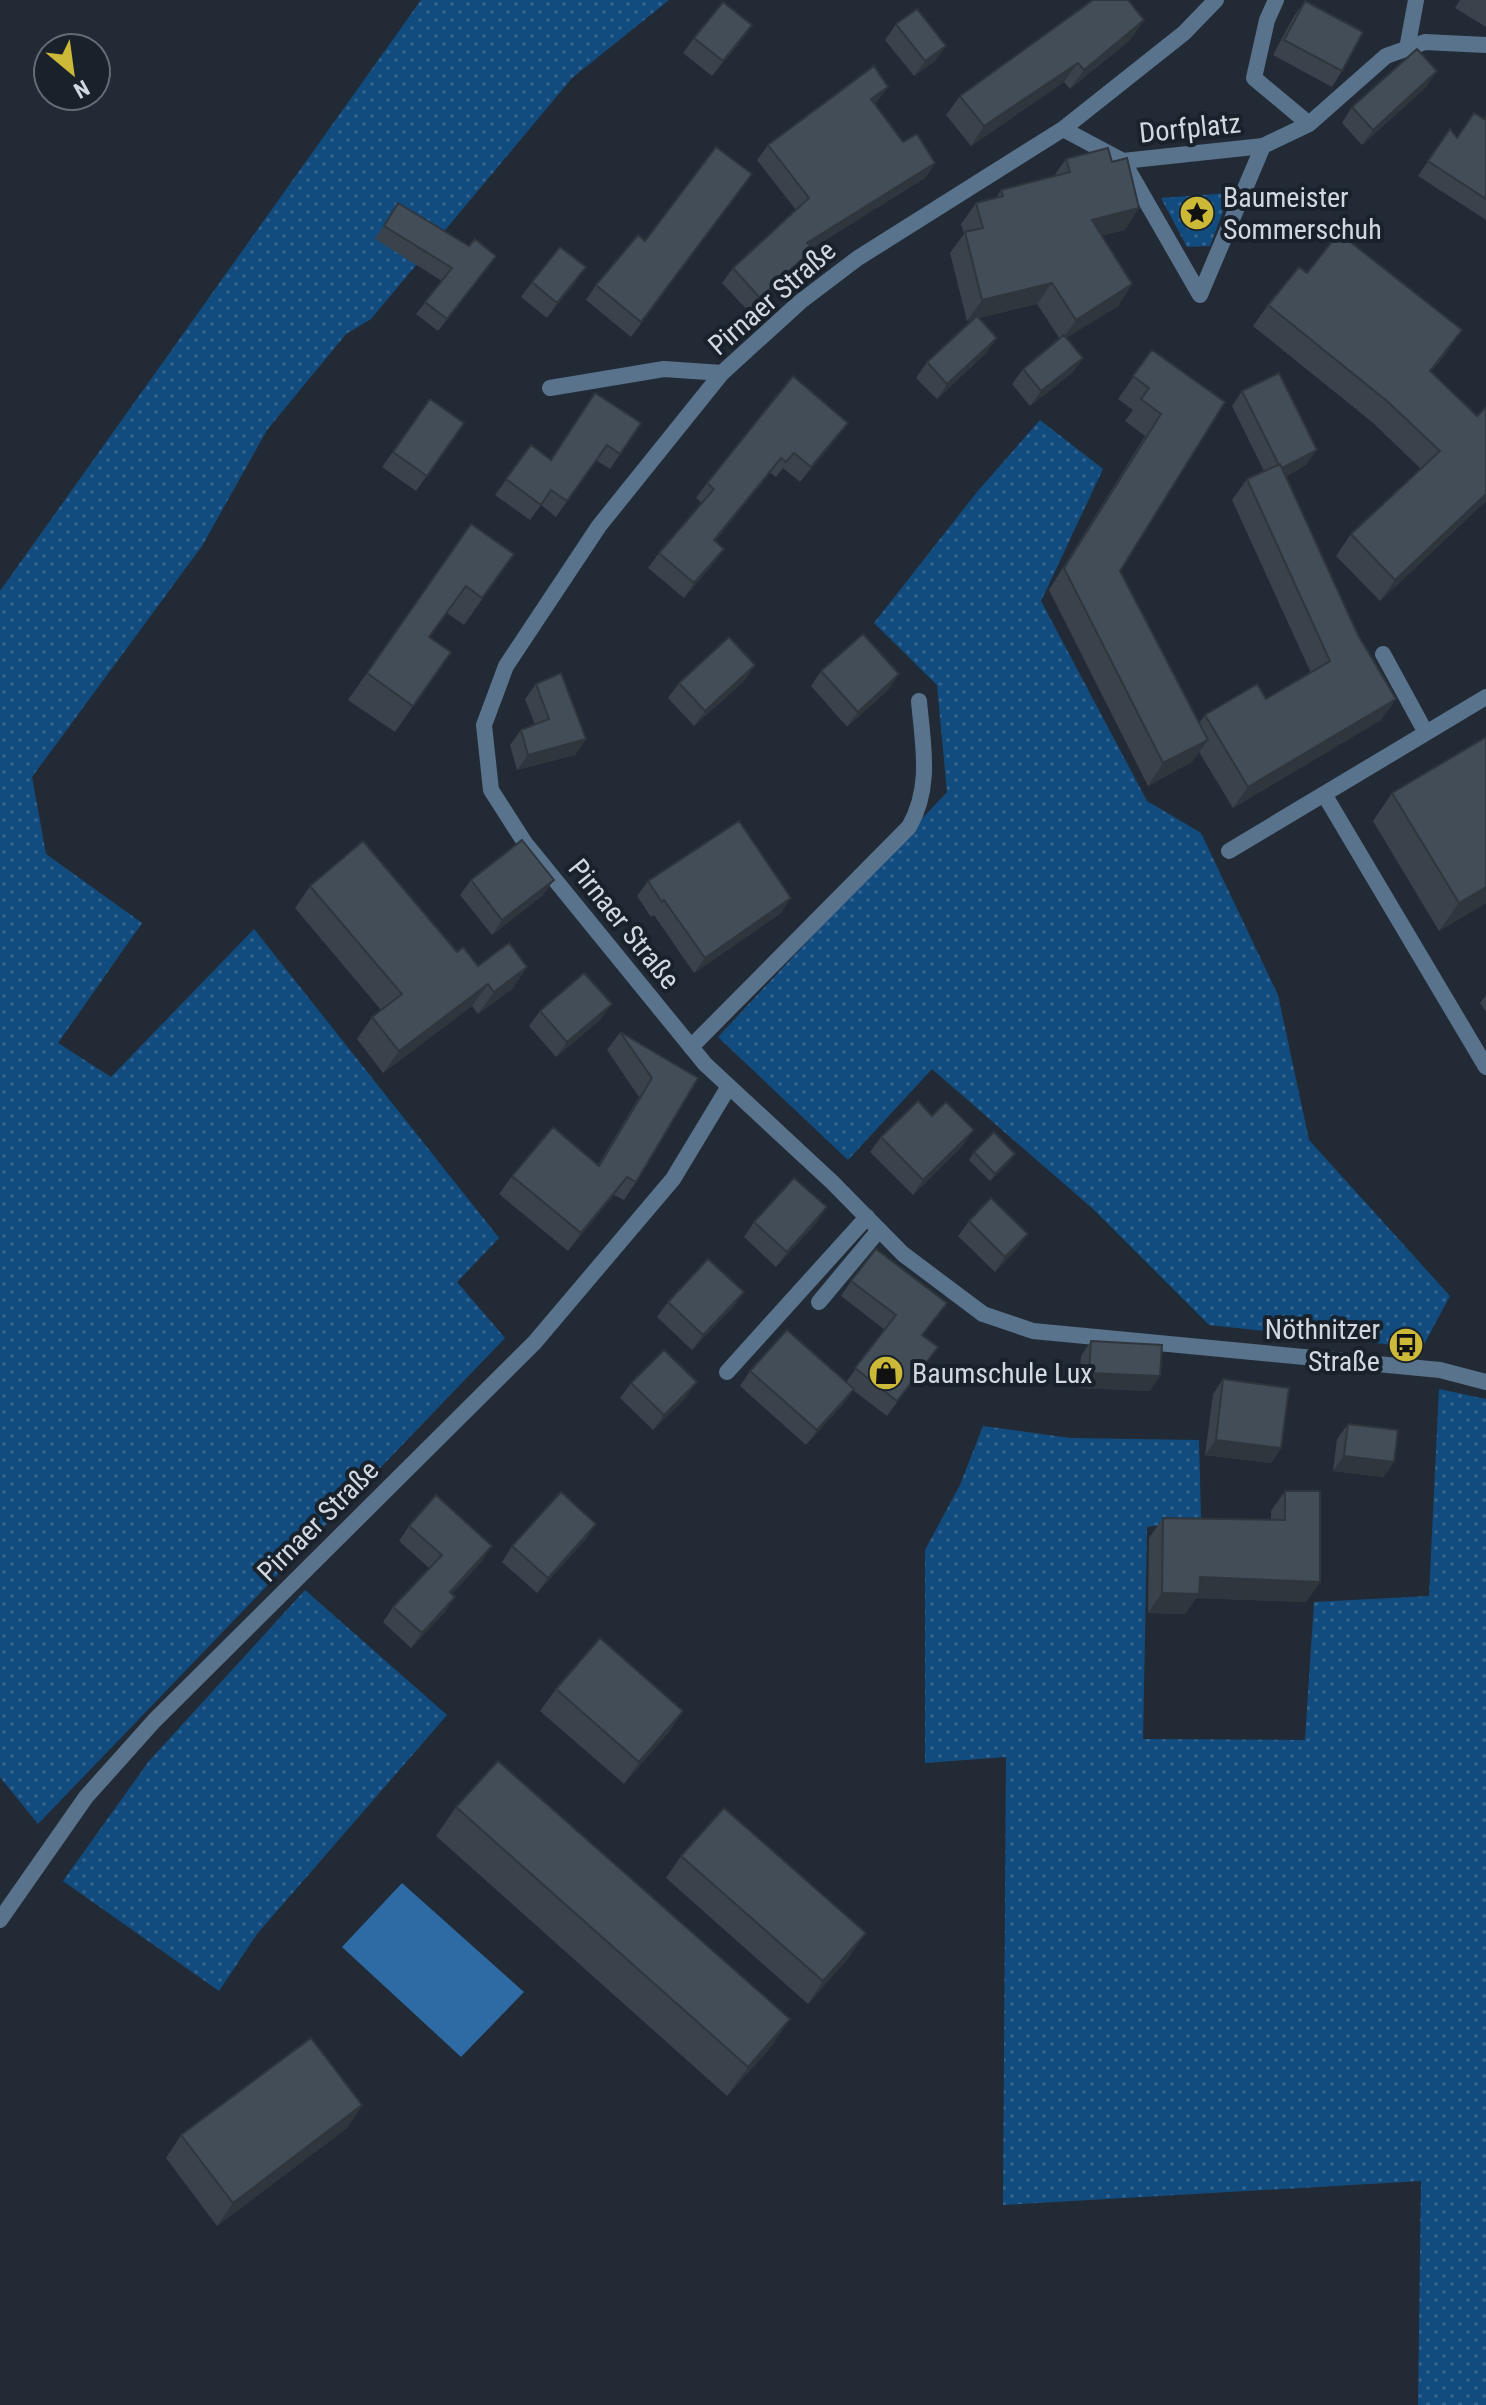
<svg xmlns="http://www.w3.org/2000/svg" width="1486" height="2405" viewBox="0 0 1486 2405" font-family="'Roboto Condensed',sans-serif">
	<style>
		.grass { fill: url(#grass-dots) }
		.water { fill: #2e6aa4 }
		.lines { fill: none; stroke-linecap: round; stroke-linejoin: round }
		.service { stroke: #5a738d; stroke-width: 16 }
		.minor { stroke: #5a738d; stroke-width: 16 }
		.wall { fill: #3a424b }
		.shaded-wall { fill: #2f363d }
		.building { fill: #434d57; stroke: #2f363d; stroke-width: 2 }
		.labels { text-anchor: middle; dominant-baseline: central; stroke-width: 8; stroke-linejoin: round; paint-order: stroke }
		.street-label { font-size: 28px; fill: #d2d8df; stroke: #19222b }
		.poi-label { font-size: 28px; fill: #d2d8df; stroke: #19222b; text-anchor: start }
	</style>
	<defs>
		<pattern id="grass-dots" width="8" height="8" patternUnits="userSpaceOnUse" patternTransform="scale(2)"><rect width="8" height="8" fill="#124c7f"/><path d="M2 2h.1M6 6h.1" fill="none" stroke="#346591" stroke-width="1.8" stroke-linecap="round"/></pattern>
	</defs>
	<rect width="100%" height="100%" fill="#222b35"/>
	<path class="grass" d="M421 0H669L572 78 371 319 346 334 267 430 202 546 32 777 46 854 142 923 58 1043 111 1077 254 929 499 1238 457 1282 505 1338 38 1824 0 1777V591Z
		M1230 193 1210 246 1187 247 1161 198Z
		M1040 420 1103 469 1041 601 1147 801 1201 833 1278 995 1309 1140 1450 1296 1422 1348 1209 1325 1093 1209 932 1069 848 1160 718 1037 947 792 937 685 874 623 977 492Z
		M1439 1389 1486 1399V2405H1418L1421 2181 1003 2205 1006 1757 925 1763V1550L960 1485 983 1426 1070 1438 1199 1440 1201 1519 1147 1527 1143 1739 1305 1740 1314 1602 1429 1596Z
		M305 1590 447 1715 257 1934 219 1991 63 1881 149 1761Z"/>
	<path class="water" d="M402 1883 524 1992 461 2057 342 1947Z"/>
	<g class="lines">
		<path class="service" d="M1407 49 1416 0
			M1123 161 1263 146
			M1383 654 1426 733
			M1324 794 1486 1067
			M1229 851 1486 697
			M691 1047 909 827C932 787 923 746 919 701
			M819 1302 879 1230
			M727 1372 867 1217"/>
		<path class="minor" d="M1216 0 1184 33 1063 129 858 258 800 302 722 373 599 526 506 666 484 725 491 790 525 843 705 1064 832 1182 903 1254 983 1314 1033 1331 1440 1370 1486 1382
			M1276 0 1267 20 1254 78 1309 124
			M1063 129 1123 161 1200 295 1263 146 1309 124 1386 56 1425 42 1486 45
			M550 388 664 369 722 373
			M0 1920 86 1797 154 1721 535 1342 673 1179 728 1088"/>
	</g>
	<path class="wall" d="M1460 0H1486V27L1455 8Z
		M1305 1 1342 71 1332 87 1273 55 1294 16Z
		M1144 20 1130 40 1070 89 1064 82 971 146 946 115 960 96Z
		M896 24 946 46 935 61 914 76 885 40Z
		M694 38 741 41 712 76 683 53Z
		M888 87 875 104 903 142 935 163 925 178 812 248 802 265 750 313 722 283 733 268 796 210 757 160 768 145Z
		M1426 87 1362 145 1342 123 1352 107Z
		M1486 116V220L1418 176 1450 129 1457 138 1484 119Z
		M1066 159 1125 230 1101 235 1132 284 1118 306 1066 338 1083 358 1072 373 1030 406 1012 384 1023 369 1060 339 1037 304 979 318 997 338 986 353 937 399 916 378 927 362 973 320 967 321 950 253 964 234 961 224 976 203 996 198 1001 190 1054 176Z
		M752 174 631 337 586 300 596 285Z
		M398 203 469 246 496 256 438 331 416 314 442 281 375 239Z
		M586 267 547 318 521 297 532 282Z
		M1307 273 1447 352 1431 372 1486 501 1380 601 1336 556 1351 534 1421 469 1372 422 1253 326 1268 305Z
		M1152 350 1225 402 1120 571 1199 723 1205 715 1266 699 1311 673 1232 500 1247 479 1264 471 1232 406 1242 391 1306 465 1286 476 1358 635 1396 699 1381 720 1233 808 1199 752 1192 762 1148 786 1049 590 1145 436 1125 421 1133 410 1118 399Z
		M430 399 464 423 416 491 382 467Z
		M641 423 610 469 596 460 556 517 541 505 530 520 495 495 531 445 550 459Z
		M837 438 800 482 783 468 776 477 770 473 715 541 713 564 684 598 648 568 659 553 702 503 696 498 707 483Z
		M471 524 514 554 464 625 447 613 430 637 451 652 395 732 348 700Z
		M821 671 889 689 847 727 811 686Z
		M745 680 694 726 668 698 679 683Z
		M536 684 586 739 575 755 517 770 510 745 521 730 535 725 525 699Z
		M1486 737V903L1439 931 1373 821 1392 793Z
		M471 880 543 895 492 935 460 895Z
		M648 881 781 913 694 973 654 915 651 917 637 896Z
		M310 886 457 952 478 966 527 967 512 989 478 1014 472 1006 383 1073 357 1039 372 1017 381 1010 295 908Z
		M1486 995V1012L1480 1003Z
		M540 1011 601 1019 556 1057 529 1026Z
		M620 1032 698 1078 636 1182 624 1200 614 1195 568 1251 499 1194 512 1176 598 1165 639 1097 607 1050Z
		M881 1137 963 1145 913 1195 870 1152Z
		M974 1152 1010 1161 990 1181 969 1160Z
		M969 1221 1028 1234 1017 1249 995 1272 958 1236Z
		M754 1222H817L776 1267 744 1237Z
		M851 1281 947 1303 923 1335 938 1347 887 1416 853 1390 843 1404 806 1445 740 1386 750 1371 846 1382 885 1330 841 1296Z
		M744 1292 733 1307 692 1350 657 1317 668 1302Z
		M1091 1341 1150 1391 1079 1388 1081 1356Z
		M1223 1379 1281 1448 1271 1463 1205 1455 1213 1394Z
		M631 1383 686 1397 653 1430 620 1398Z
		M1348 1424 1384 1477 1333 1471 1337 1439Z
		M1285 1491 1320 1582 1306 1602 1196 1598 1185 1614 1148 1613 1149 1538 1163 1518 1271 1520V1511Z
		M596 1524 586 1539 537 1593 502 1562 512 1546Z
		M409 1526 482 1561 452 1594 445 1612 411 1648 383 1622 393 1607 429 1568 399 1541Z
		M556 1689 683 1711 668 1733 624 1784 540 1711Z
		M456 1807 770 2048 727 2096 436 1836Z
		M681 1856 850 1956 808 2004 666 1878Z
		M362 2105 347 2128 217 2226 166 2158 181 2135Z"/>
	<path class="shaded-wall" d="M1144 20 1130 40 1070 89 1084 70Z
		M752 25 741 41 712 76 723 61Z
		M946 46 935 61 914 76 925 61Z
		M1078 63 1064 82 971 146 984 126Z
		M1437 71 1426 87 1362 145 1373 130Z
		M888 87 877 102 860 114 871 99Z
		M935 163 925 178 797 258 807 243Z
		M1139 208 1125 230 1077 242 1092 220Z
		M813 249 802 265 750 313 760 298Z
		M496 256 487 269 438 331 447 319Z
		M586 267 575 283 547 318 557 303Z
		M1052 283 1037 304 967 321 982 300Z
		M1132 284 1118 306 1061 341 1076 320Z
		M1462 330 1447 352 1415 392 1430 371Z
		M997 338 986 353 937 399 947 384Z
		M1083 358 1072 373 1030 406 1041 391Z
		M848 423 837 438 800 482 811 467Z
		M1317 450 1306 465 1270 484 1280 468Z
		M781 458 770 473 703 556 714 540Z
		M1486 494V501L1380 601 1395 580Z
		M724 549 713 564 684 598 694 583Z
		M755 665 745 680 694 726 705 711Z
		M899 674 889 689 847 727 858 712Z
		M1396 699 1381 720 1233 808 1248 787Z
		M586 739 575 755 517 770 528 755Z
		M1208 740 1192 762 1148 786 1163 763Z
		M554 880 543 895 492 935 502 920Z
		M1486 887V903L1439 931 1459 903Z
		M791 898 781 913 694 973 705 958Z
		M527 967 512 989 478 1014 494 992Z
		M488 984 472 1006 383 1073 399 1051Z
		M612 1004 601 1019 556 1057 567 1042Z
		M974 1130 963 1145 913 1195 923 1180Z
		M1015 1154 1010 1161 990 1181 995 1174Z
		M627 1177 614 1195 568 1251 581 1233Z
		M827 1207 817 1222 776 1267 787 1252Z
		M1028 1234 1017 1249 995 1272 1005 1257Z
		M744 1292 733 1307 692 1350 703 1335Z
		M1089 1373 1160 1376 1150 1391 1079 1388Z
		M697 1382 686 1397 653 1430 664 1415Z
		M854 1389 843 1404 806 1445 817 1430Z
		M1216 1440 1281 1448 1271 1463 1205 1455Z
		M1344 1456 1394 1462 1384 1477 1333 1471Z
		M596 1524 586 1539 537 1593 548 1578Z
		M492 1546 482 1561 440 1607 450 1592Z
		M1200 1577 1320 1582 1306 1602 1196 1598 1185 1614 1148 1613 1162 1593Z
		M455 1597 445 1612 411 1648 422 1633Z
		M683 1711 668 1733 624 1784 639 1762Z
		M866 1933 850 1956 808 2004 823 1981Z
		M790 2019 770 2048 727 2096 748 2067Z
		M362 2105 347 2128 217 2226 233 2203Z"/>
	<path class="building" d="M1093 0H1128L1144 20 1084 70 1078 63 984 126 960 96Z
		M1305 1 1363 32 1342 71 1284 40Z
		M723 2 752 25 723 61 694 38Z
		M917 9 946 46 925 61 896 24Z
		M1417 49 1437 71 1373 130 1352 107Z
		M874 66 888 87 871 99 903 142 917 134 935 163 807 243 813 249 760 298 733 268 809 198 768 145Z
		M1474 113 1484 119 1486 116V199L1428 161 1450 129 1457 138Z
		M716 147 752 174 641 322 596 285 638 235 645 241Z
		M1108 148 1112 162 1127 158 1139 208 1092 220 1132 284 1076 320 1052 283 982 300 965 232 983 228 976 203 1003 196 1001 190 1070 172 1066 159Z
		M398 203 469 246 475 239 496 256 447 319 425 302 452 268 384 226Z
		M1339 233 1462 330 1430 371 1477 416 1486 407V494L1395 580 1351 534 1440 451 1387 401 1268 305 1299 267 1307 273Z
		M560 247 586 267 557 303 532 282Z
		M977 316 997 338 947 384 927 362Z
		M1064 335 1083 358 1041 391 1023 369Z
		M1152 350 1225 402 1120 571 1208 740 1163 763 1064 568 1161 414 1141 399 1149 388 1133 376Z
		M1279 373 1317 450 1282 468 1280 464 1279 465 1242 391Z
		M793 376 848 423 811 467 794 453 786 462 781 458 714 540 724 549 694 583 659 553 714 489 707 483Z
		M595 393 641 423 620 454 607 445 567 501 551 490 541 505 506 479 531 445 551 460Z
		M430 399 464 423 427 476 393 452Z
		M1280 464 1358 635 1396 699 1248 787 1205 715 1257 684 1266 699 1330 661 1247 479Z
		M471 524 514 554 482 598 466 586 429 637 451 652 413 706 367 673Z
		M863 634 899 674 858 712 821 671Z
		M729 637 755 665 705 711 679 683Z
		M561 673 586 739 528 755 521 730 549 719 536 684Z
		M1486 737V887L1459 903 1392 793Z
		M739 821 791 898 705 958 664 900 662 902 648 881Z
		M522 840 554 880 502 920 471 880Z
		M363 841 457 952 463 947 478 966 509 943 527 967 494 992 488 984 399 1051 372 1017 402 994 310 886Z
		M584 973 612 1004 567 1042 540 1011Z
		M620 1032 698 1078 636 1182 627 1177 581 1233 512 1176 553 1127 599 1166 652 1078Z
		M918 1101 932 1116 946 1102 974 1130 923 1180 881 1137Z
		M994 1132 1015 1154 995 1174 974 1152Z
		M794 1178 827 1207 787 1252 754 1222Z
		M991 1198 1028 1234 1005 1257 969 1221Z
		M876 1249 947 1303 922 1335 938 1347 897 1401 855 1368 896 1315 851 1281Z
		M708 1259 744 1292 703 1335 668 1302Z
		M787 1330 854 1389 817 1430 750 1371Z
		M1091 1341 1162 1345 1160 1376 1089 1373Z
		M664 1350 697 1382 664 1415 631 1383Z
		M1223 1379 1289 1388 1281 1448 1216 1440Z
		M1348 1424 1398 1430 1394 1462 1344 1456Z
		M1285 1491H1320V1582L1200 1577 1199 1594 1162 1593 1163 1518 1285 1520Z
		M561 1492 596 1524 548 1578 512 1546Z
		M436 1495 492 1546 450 1592 455 1597 422 1633 393 1607 442 1555 409 1526Z
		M600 1638 683 1711 639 1762 556 1689Z
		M498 1761 790 2019 748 2067 456 1807Z
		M724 1808 866 1933 823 1981 681 1856Z
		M311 2038 362 2105 233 2203 181 2135Z"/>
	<defs>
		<symbol id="sight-disc" viewBox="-11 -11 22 22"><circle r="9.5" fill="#cdb938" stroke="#19222b"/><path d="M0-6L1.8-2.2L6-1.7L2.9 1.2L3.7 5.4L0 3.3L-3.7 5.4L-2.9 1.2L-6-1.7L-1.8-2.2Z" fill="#111"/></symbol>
		<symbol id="bus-disc" viewBox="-11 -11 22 22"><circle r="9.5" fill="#cdb938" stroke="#19222b"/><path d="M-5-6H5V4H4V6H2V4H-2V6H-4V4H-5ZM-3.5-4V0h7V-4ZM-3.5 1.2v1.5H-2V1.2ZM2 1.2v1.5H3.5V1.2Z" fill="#111"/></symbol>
		<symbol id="shop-disc" viewBox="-11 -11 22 22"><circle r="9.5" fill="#cdb938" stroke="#19222b"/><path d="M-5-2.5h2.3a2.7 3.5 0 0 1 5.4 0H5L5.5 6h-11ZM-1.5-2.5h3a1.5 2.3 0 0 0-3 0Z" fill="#111"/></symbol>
	</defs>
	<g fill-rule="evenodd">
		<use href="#sight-disc" x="1177" y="193" width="40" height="40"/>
		<use href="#bus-disc" x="1386" y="1325" width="40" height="40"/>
		<use href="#shop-disc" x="866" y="1353" width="40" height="40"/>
	</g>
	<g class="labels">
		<g class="street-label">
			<text transform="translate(1190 128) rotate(-6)">Dorfplatz</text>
			<text transform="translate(772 298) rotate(-41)">Pirnaer Straße</text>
			<text transform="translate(624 924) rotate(51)">Pirnaer Straße</text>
			<text transform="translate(318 1521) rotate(-45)">Pirnaer Straße</text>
		</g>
		<g class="poi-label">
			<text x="1223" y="197">Baumeister<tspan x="1223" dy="32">Sommerschuh</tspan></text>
			<text x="1380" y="1329" text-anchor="end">Nöthnitzer<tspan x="1380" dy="32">Straße</tspan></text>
			<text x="912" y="1373">Baumschule Lux</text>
		</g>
	</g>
	<g transform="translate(72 72) rotate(151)"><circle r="38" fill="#19222b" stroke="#636b73" stroke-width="2"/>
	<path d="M0-6L14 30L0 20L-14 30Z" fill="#cdb938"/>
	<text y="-12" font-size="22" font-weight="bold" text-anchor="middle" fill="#d2d8df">N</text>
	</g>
</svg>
